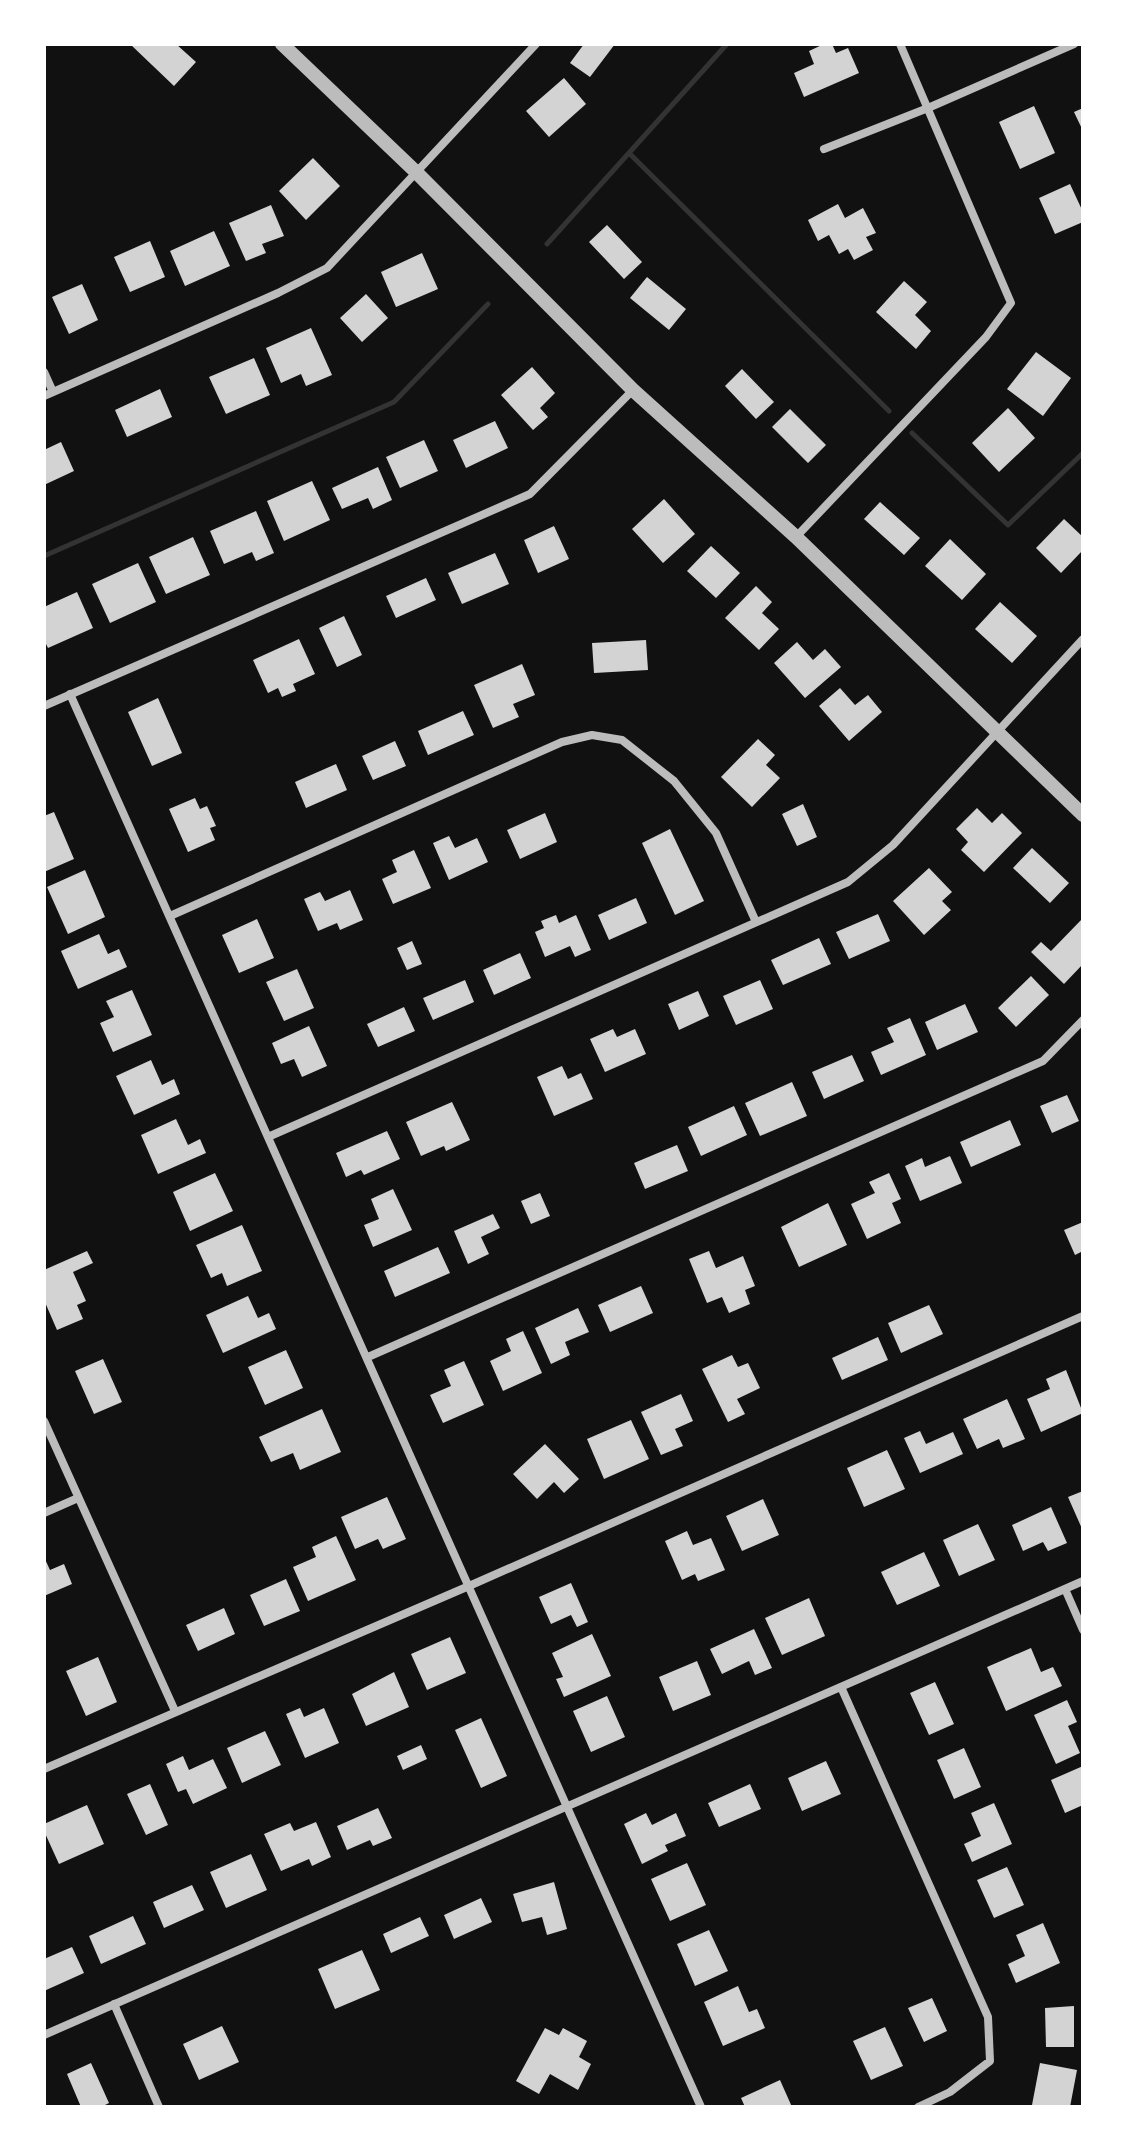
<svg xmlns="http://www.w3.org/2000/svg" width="1127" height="2151" viewBox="0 0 1127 2151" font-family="Arial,sans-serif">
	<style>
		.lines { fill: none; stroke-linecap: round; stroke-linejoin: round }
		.stream { stroke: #333; stroke-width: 5 }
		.building { fill: #d3d3d3 }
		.minor { stroke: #bcbcbc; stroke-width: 8 }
		.tertiary { stroke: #bcbcbc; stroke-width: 14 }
	</style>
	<rect width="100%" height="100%" fill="#111"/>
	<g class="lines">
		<path class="stream" d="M629 153 889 411
			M547 244 727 44
			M912 433 1008 525 1083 453
			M44 556 394 402 488 304"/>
	</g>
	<path class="building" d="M130 44H176L196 62 174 86Z
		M584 44H615L590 77 570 63Z
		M824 44H832L836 53 848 48 859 73 804 97 794 73 814 64 809 51Z
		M564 78 586 104 549 137 526 111Z
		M1034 106 1055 153 1020 169 999 122Z
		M1083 108V131L1074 112Z
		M313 158 340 186 306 220 279 191Z
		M1070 184 1083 212V222L1055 234 1039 198Z
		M838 204 845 218 863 208 876 233 866 237 873 250 854 260 848 249 839 254 829 235 818 241 808 220Z
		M271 205 284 236 262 244 266 253 246 261 229 223Z
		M607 225 642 262 624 279 589 242Z
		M214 231 230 266 185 286 170 251Z
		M150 241 165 277 130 292 114 257Z
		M422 253 438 289 396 307 381 272Z
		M647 277 686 309 669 330 630 298Z
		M904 281 927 302 915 315 931 331 916 349 876 312Z
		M82 284 98 320 69 334 52 297Z
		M366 294 388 318 362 342 340 318Z
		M311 328 332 375 306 386 301 374 281 383 266 348Z
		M1036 352 1071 378 1043 416 1007 389Z
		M254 358 270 395 226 414 209 377Z
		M532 367 555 393 540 408 548 417 533 430 501 395Z
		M742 369 774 402 756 419 725 386Z
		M160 389 172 417 127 437 115 410Z
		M1008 408 1035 438 999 472 972 443Z
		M790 409 826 445 808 463 772 427Z
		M495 421 508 448 466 468 453 440Z
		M424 440 438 471 400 488 386 457Z
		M61 442 74 471 44 485V450Z
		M378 467 392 500 373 509 368 498 342 509 332 488Z
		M312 481 330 520 284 541 267 501Z
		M664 499 695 534 663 563 632 529Z
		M880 502 920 538 904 555 864 519Z
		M256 511 274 553 256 561 252 552 224 564 210 531Z
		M1064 519 1083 537V550L1061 573 1036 548Z
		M554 526 569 559 538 573 524 540Z
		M193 537 210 575 166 594 149 557Z
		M950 539 986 574 962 600 925 566Z
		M711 546 740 573 716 598 687 571Z
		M495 553 509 584 462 604 448 573Z
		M138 563 156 602 110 623 92 584Z
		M426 578 436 600 396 618 386 596Z
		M756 586 772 602 762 613 779 629 759 650 725 618Z
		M77 592 93 628 48 648 44 640V607Z
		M1000 602 1037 636 1012 663 975 629Z
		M344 616 362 655 337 667 319 628Z
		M299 639 315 674 293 684 296 691 282 697 278 688 268 693 253 660Z
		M646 640 648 670 594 673 592 643Z
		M797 642 813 660 825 649 841 667 805 698 774 663Z
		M522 664 535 695 513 704 519 717 493 728 474 685Z
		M840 688 855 705 868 695 882 712 849 741 819 706Z
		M158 698 182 753 152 766 128 712Z
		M463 711 474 735 428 755 418 731Z
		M758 739 775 755 766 765 780 778 752 807 721 777Z
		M395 741 406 766 373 780 362 756Z
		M336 764 347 790 306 808 295 782Z
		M195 798 200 809 207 806 216 826 210 828 215 840 188 852 169 809Z
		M803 804 817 837 797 846 782 814Z
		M977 808 992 823 1002 813 1022 833 984 872 961 850 968 842 956 829Z
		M54 812 74 859 44 872V816Z
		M545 813 557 842 520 859 507 830Z
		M670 829 704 901 675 915 642 843Z
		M449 836 455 848 477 838 488 862 449 880 433 843Z
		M1032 848 1069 883 1050 903 1013 868Z
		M414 850 431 888 393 904 382 879 397 872 392 860Z
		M929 868 952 892 942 901 951 910 924 935 893 901Z
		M85 870 105 917 68 934 47 887Z
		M350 890 363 920 340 930 337 923 318 931 304 899 320 892 325 901Z
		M636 898 647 923 609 940 598 915Z
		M878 914 890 941 849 959 836 932Z
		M556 915 559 923 576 915 591 950 575 957 570 946 545 957 535 932 544 928 541 921Z
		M1083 918V964L1064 984 1031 952 1041 942 1051 951Z
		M257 919 274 958 239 973 222 935Z
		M99 934 108 954 119 949 127 967 78 989 61 951Z
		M819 938 831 964 783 985 771 960Z
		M412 941 422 964 407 970 397 948Z
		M520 953 531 978 494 995 483 970Z
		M297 969 314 1008 284 1021 266 982Z
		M1031 976 1049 995 1016 1027 998 1008Z
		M465 980 474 1002 433 1020 423 998Z
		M760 980 773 1009 736 1025 723 996Z
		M132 990 152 1035 113 1052 100 1023 114 1017 106 1001Z
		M698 991 709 1016 679 1030 668 1004Z
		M965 1004 978 1032 937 1050 925 1022Z
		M404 1007 415 1031 378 1047 367 1024Z
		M910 1018 926 1055 881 1075 871 1052 894 1042 887 1028Z
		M309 1026 327 1066 302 1077 294 1059 281 1064 272 1043Z
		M613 1029 617 1037 635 1029 646 1054 605 1072 590 1039Z
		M852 1055 864 1081 824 1099 812 1072Z
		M151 1060 162 1085 174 1079 180 1094 134 1115 116 1076Z
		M562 1066 568 1079 581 1073 593 1099 554 1116 537 1077Z
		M792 1082 807 1116 760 1136 745 1103Z
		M1067 1095 1079 1121 1052 1133 1040 1106Z
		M452 1102 470 1140 446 1151 444 1146 421 1156 406 1122Z
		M734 1106 747 1135 701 1156 688 1127Z
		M176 1119 188 1145 200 1139 206 1153 158 1174 141 1135Z
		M1010 1120 1021 1145 971 1167 960 1142Z
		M387 1131 400 1159 364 1175 361 1170 346 1177 336 1153Z
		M677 1145 688 1171 645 1189 634 1163Z
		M950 1156 962 1183 920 1201 905 1166 922 1158 925 1167Z
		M215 1173 233 1211 190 1231 173 1192Z
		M889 1173 901 1199 892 1203 901 1223 867 1239 851 1204 875 1193 869 1182Z
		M393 1189 412 1230 373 1247 364 1225 379 1219 371 1199Z
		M540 1193 550 1216 531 1224 521 1201Z
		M828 1203 847 1245 799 1267 781 1227Z
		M493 1214 500 1228 481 1237 489 1254 468 1264 454 1231Z
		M1083 1222V1251L1075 1255 1064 1230Z
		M242 1225 262 1271 227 1286 222 1273 211 1278 196 1245Z
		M438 1247 450 1273 395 1297 384 1271Z
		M87 1251 93 1263 73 1272 86 1301 77 1305 83 1319 57 1330 44 1300V1270Z
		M709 1251 716 1268 743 1256 755 1286 745 1290 750 1304 729 1313 722 1297 707 1303 689 1259Z
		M641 1286 653 1313 610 1332 598 1305Z
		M248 1296 258 1318 269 1313 276 1329 223 1353 206 1315Z
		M929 1305 943 1334 901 1353 888 1323Z
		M578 1308 589 1332 565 1342 570 1355 551 1364 535 1328Z
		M523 1331 542 1373 503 1391 490 1361 511 1351 506 1339Z
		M878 1337 888 1360 842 1380 832 1358Z
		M286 1350 303 1388 265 1405 248 1367Z
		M732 1355 738 1367 748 1363 760 1388 737 1399 745 1414 728 1422 702 1369Z
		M103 1359 122 1402 94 1414 75 1371Z
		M464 1361 484 1405 443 1423 430 1395 451 1386 444 1370Z
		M1066 1370 1083 1413 1041 1432 1027 1399 1050 1389 1046 1379Z
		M681 1394 693 1421 675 1429 683 1446 661 1455 641 1412Z
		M1007 1399 1025 1439 1003 1448 999 1439 977 1449 963 1419Z
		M322 1409 341 1452 300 1470 293 1453 271 1462 259 1437Z
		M631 1420 649 1459 604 1479 587 1439Z
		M920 1431 926 1444 953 1432 963 1454 920 1473 904 1438Z
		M545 1444 579 1479 564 1493 554 1482 537 1499 513 1474Z
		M887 1450 905 1489 864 1507 847 1468Z
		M1083 1491V1531L1068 1497Z
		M387 1497 406 1539 383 1549 378 1539 355 1549 341 1517Z
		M763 1499 779 1535 742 1551 726 1516Z
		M1051 1507 1067 1543 1048 1551 1043 1542 1023 1551 1012 1525Z
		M978 1524 995 1560 959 1576 943 1540Z
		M687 1531 693 1545 711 1538 725 1570 698 1581 695 1574 682 1580 665 1541Z
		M336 1536 356 1580 308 1601 293 1567 316 1557 312 1547Z
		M924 1552 940 1586 897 1605 881 1572Z
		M44 1557 50 1570 64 1564 72 1584 44 1596Z
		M286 1579 300 1611 264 1626 250 1595Z
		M571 1583 588 1622 577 1627 571 1615 551 1624 539 1597Z
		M809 1598 825 1636 782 1655 765 1618Z
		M224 1608 235 1634 198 1651 186 1625Z
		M754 1629 772 1668 755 1675 749 1661 722 1674 710 1649Z
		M592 1634 611 1676 564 1697 556 1679 563 1677 552 1653Z
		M450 1637 466 1673 427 1690 411 1654Z
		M1031 1648 1041 1672 1053 1667 1062 1686 1006 1711 987 1667Z
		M98 1657 117 1702 86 1716 66 1671Z
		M697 1661 711 1695 673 1711 659 1677Z
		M394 1672 409 1707 366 1726 352 1694Z
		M935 1682 954 1724 929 1735 910 1693Z
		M607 1696 625 1737 591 1752 573 1711Z
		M1067 1700 1077 1722 1068 1726 1080 1753 1056 1764 1034 1715Z
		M300 1708 304 1717 324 1708 339 1743 305 1758 286 1714Z
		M481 1718 507 1776 481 1788 455 1730Z
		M265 1731 281 1765 242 1783 227 1748Z
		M421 1745 427 1759 403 1770 397 1756Z
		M964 1748 981 1787 954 1799 937 1760Z
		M183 1756 189 1770 213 1759 227 1788 193 1804 186 1789 178 1792 166 1764Z
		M826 1761 841 1794 802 1811 788 1778Z
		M1083 1766V1805L1065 1813 1051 1780Z
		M150 1784 168 1825 146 1835 127 1794Z
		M750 1784 761 1809 719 1827 708 1803Z
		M994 1803 1012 1844 972 1862 964 1844 981 1836 971 1813Z
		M87 1805 104 1844 59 1864 44 1831V1824Z
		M378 1808 392 1838 373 1846 370 1840 347 1850 337 1826Z
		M646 1813 652 1825 676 1813 686 1836 665 1845 668 1851 642 1864 624 1824Z
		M316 1822 331 1857 312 1866 309 1859 281 1871 264 1834 290 1823 294 1831Z
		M251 1854 267 1890 226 1908 210 1872Z
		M687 1863 706 1905 670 1921 651 1879Z
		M1007 1867 1024 1905 994 1918 977 1880Z
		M554 1882 567 1929 547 1935 542 1917 522 1922 513 1894Z
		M192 1885 204 1910 164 1928 153 1902Z
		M481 1898 492 1922 454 1939 444 1915Z
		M133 1916 146 1944 101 1964 89 1936Z
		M420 1917 429 1936 391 1953 383 1934Z
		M1043 1923 1060 1963 1016 1983 1008 1964 1025 1956 1016 1935Z
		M709 1930 728 1971 695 1986 677 1944Z
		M72 1947 84 1973 44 1991V1959Z
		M362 1950 380 1990 335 2009 318 1969Z
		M738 1986 749 2012 757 2009 765 2028 723 2046 704 2002Z
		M932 1998 947 2031 924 2042 908 2008Z
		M1074 2006V2047H1046L1045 2008Z
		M222 2026 239 2062 199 2080 183 2044Z
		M885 2027 903 2066 871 2080 853 2041Z
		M545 2028 559 2035 563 2028 587 2041 579 2057 591 2064 578 2090 550 2074 539 2094 516 2081Z
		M91 2063 109 2103 101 2107H81L67 2074Z
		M1040 2063 1077 2070 1070 2107 1032 2105Z
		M780 2080 792 2107H745L741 2098Z"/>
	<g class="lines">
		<path class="minor" d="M824 149 928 108 1074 44
			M44 372 53 392
			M44 396 278 293 327 268 536 44
			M796 537 986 337 1011 303 900 44
			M70 694 701 2107
			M44 706 530 494 633 390
			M170 916 562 742 592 735 622 740 674 781 716 833 756 922
			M268 1137 848 882 893 845 1083 639
			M368 1357 1043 1061 1083 1020
			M44 1421 175 1711
			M44 1513 78 1498
			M1065 1589 1083 1630
			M841 1687 988 2017 990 2061 950 2092 918 2107
			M44 1769 469 1586 1083 1316
			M114 2004 159 2107
			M44 2035 1083 1581"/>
		<path class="tertiary" d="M282 44 416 172 633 390 796 537 1083 815"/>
	</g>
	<rect width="1127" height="2151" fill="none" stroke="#ffffff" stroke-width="92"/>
</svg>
